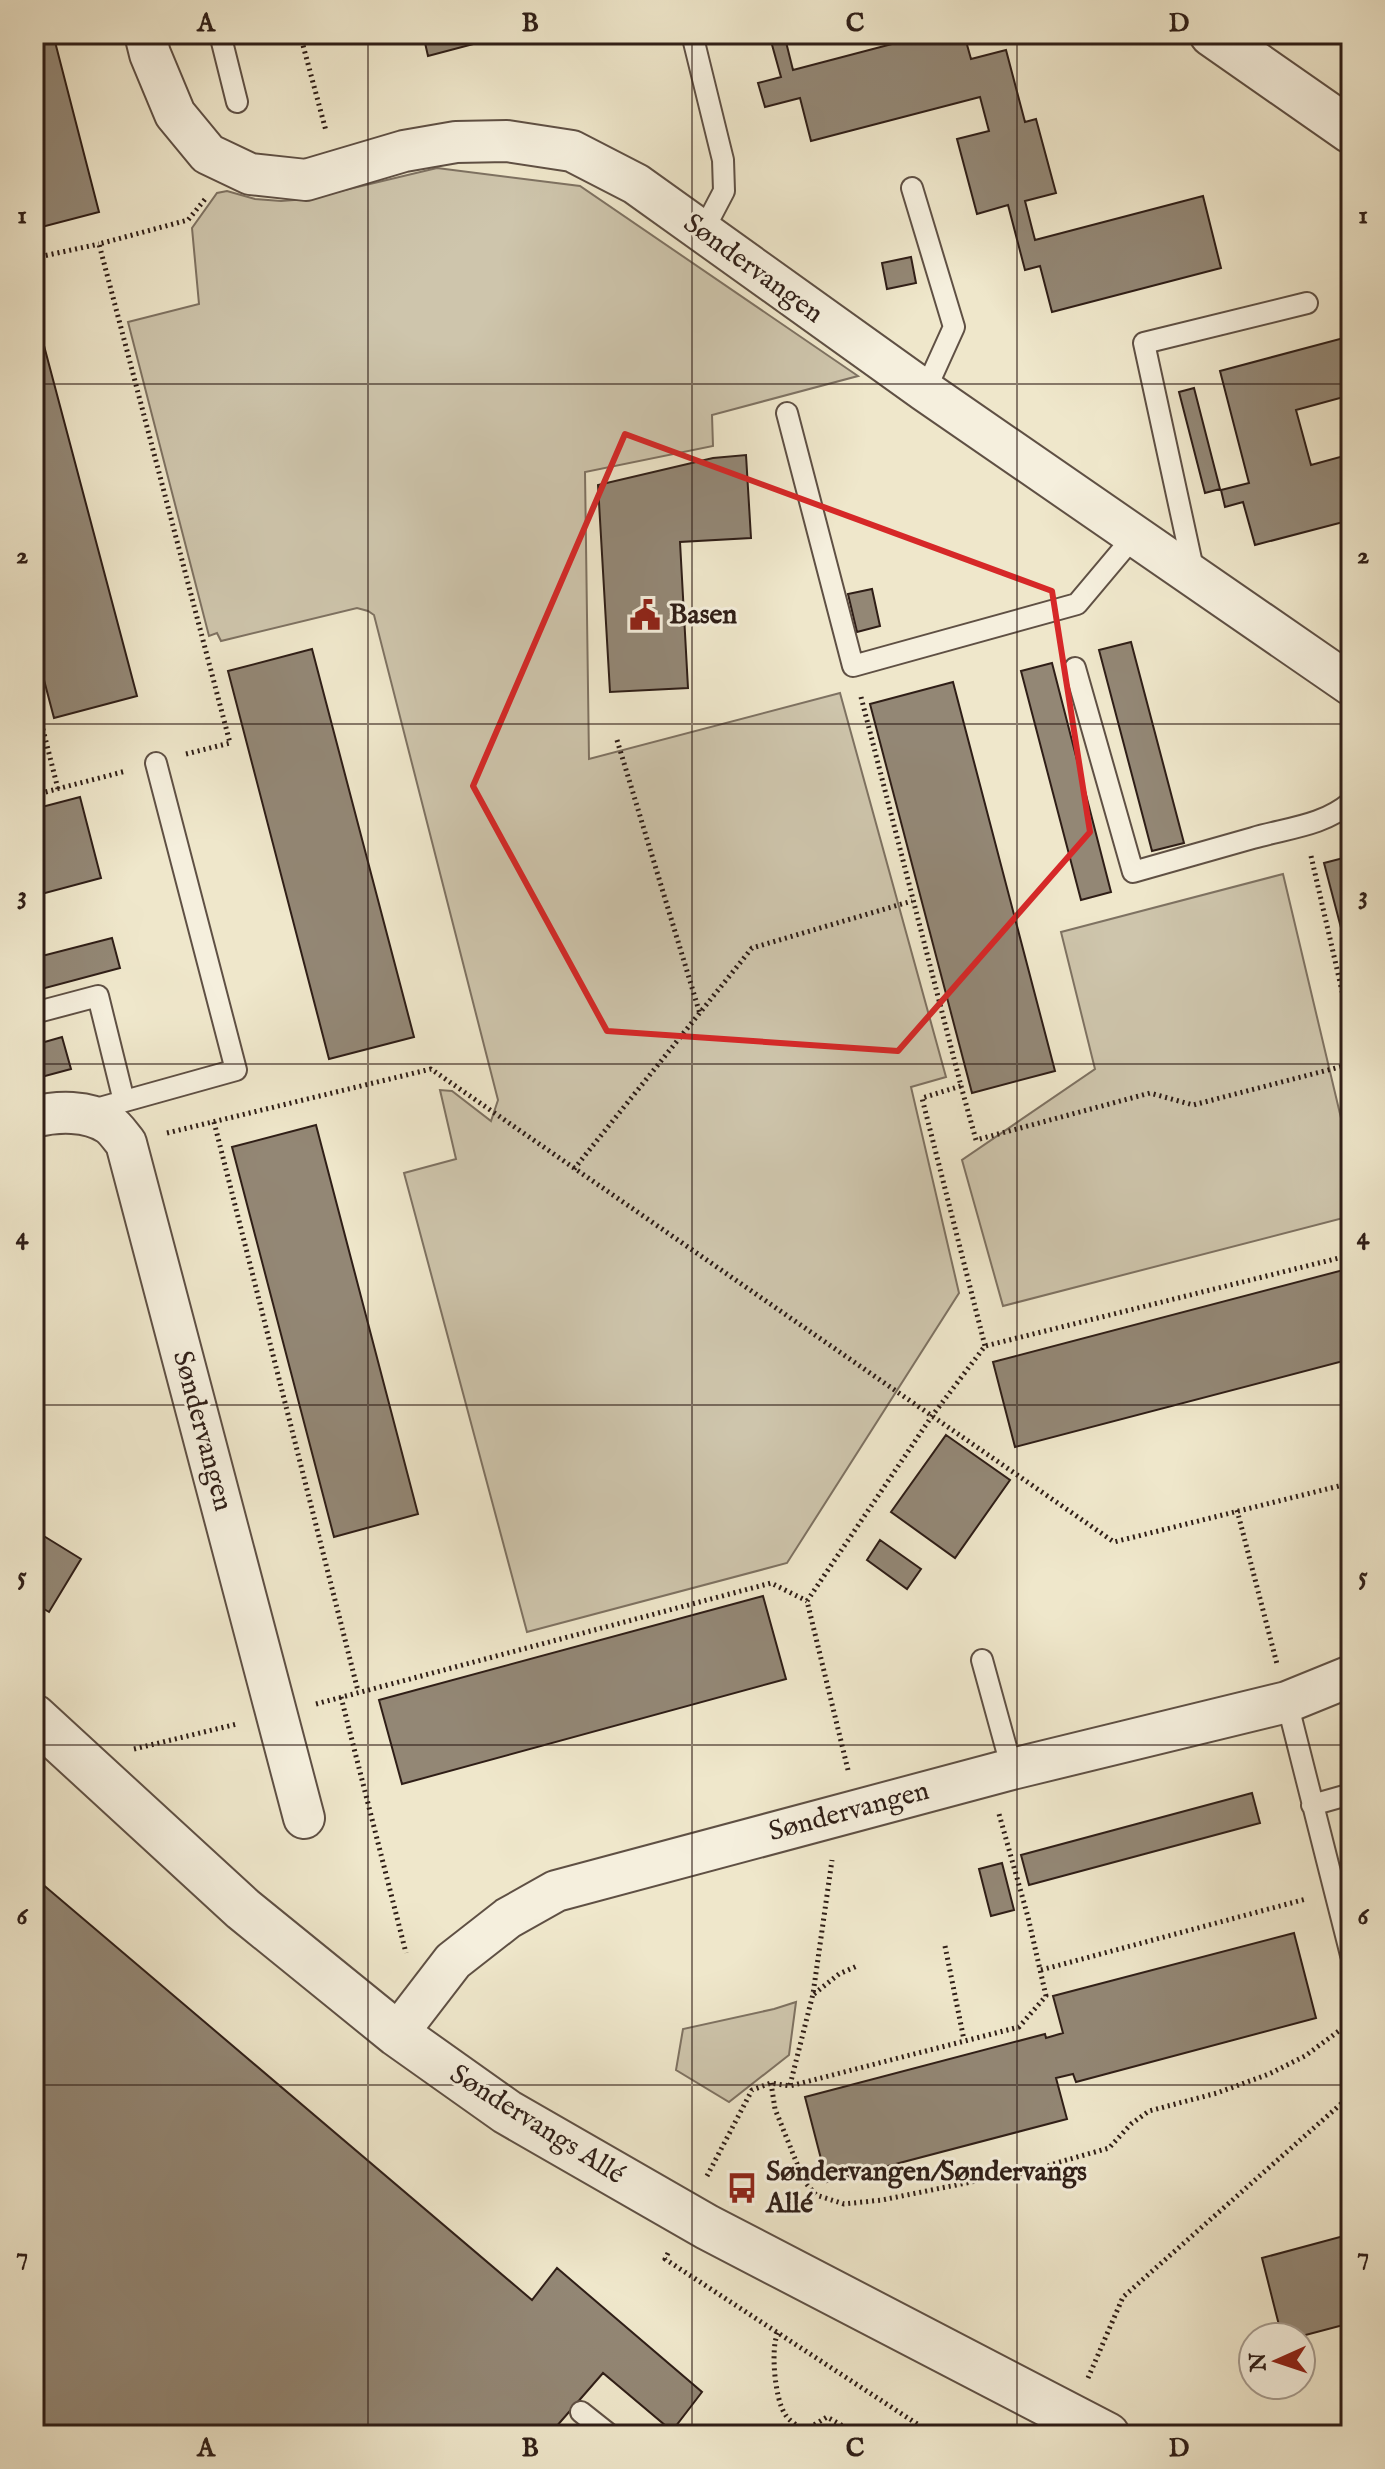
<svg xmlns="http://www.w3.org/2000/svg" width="1385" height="2469" viewBox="0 0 1385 2469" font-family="'IM FELL English',serif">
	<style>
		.green { fill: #cec5ac; stroke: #7e7262; stroke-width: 2 }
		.building { fill: #938775; stroke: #2f1e17; stroke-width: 2 }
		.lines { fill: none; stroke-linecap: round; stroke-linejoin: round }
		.service-casing { stroke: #5f5044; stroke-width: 24 }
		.minor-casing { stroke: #5f5044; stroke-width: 44 }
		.tertiary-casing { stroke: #5f5044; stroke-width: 48 }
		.path { stroke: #2f1e17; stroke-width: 5; stroke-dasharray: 2 4; stroke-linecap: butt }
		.service { stroke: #f5efdd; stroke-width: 20 }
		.minor { stroke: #f5efdd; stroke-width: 40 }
		.tertiary { stroke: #f5efdd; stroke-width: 44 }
		.marked { fill: none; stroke: #d62828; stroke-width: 6; stroke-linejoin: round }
		.grid { fill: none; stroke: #2f1e17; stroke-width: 2; stroke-opacity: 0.55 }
		.labels { text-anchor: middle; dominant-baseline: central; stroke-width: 6; stroke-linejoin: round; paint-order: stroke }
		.street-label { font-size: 28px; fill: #2f1e17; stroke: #f5efdd }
		.poi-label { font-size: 28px; font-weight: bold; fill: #2f1e17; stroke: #f5efdd; text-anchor: start }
		.neatline { fill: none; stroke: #2f1e17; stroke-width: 3 }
		.grid-label { font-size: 26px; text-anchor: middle; font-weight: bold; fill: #2f1e17 }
	</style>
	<rect width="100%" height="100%" fill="#efe7cb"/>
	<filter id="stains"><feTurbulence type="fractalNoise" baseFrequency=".0025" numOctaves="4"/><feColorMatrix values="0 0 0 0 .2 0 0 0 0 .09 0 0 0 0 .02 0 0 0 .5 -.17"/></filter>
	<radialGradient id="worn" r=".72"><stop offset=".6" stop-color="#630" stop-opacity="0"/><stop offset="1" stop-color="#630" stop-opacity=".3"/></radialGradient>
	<path class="green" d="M437 168 580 186 858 376 712 415 713 446 585 472 589 759 840 693 946 1077 911 1087 959 1293 787 1563 527 1632 404 1173 456 1159 440 1090 452 1091 491 1121 498 1100 374 615 368 611 357 608 221 641 217 633 209 636 128 322 199 304 192 228 217 193 227 191 255 199 281 201 307 199Z
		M1283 874 1351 1160V1216L1003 1306 962 1160 1095 1069 1061 932Z
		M796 2002 789 2055 729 2102 676 2070 683 2029 774 2009Z"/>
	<path class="building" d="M34 34H53L99 212 34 229Z
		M423 34H500V37L428 56Z
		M769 34H797L798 39 786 42 793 70 930 34H964L971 59 1006 50 1025 122 1036 119 1056 193 1025 201 1035 240 1203 196 1221 268 1052 312 1040 266 1025 270 1008 205 977 214 957 139 989 131 980 97 811 141 800 98 765 107 758 83 781 77Z
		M911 257 916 283 887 289 882 263Z
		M34 308 137 696 54 718 34 642Z
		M1351 336V395L1296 410 1311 465 1351 454V520L1255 545 1243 502 1225 507 1221 490 1249 483 1220 371Z
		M1194 388 1220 489 1205 493 1179 392Z
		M746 455 751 538 680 542 688 688 610 692 598 485 713 458Z
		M872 589 880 626 857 632 848 594Z
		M1131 642 1184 843 1152 851 1099 650Z
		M312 649 414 1037 329 1059 228 671Z
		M1052 663 1111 892 1081 900 1021 671Z
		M953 682 1055 1071 972 1093 870 704Z
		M80 797 101 878 34 896V809Z
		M1351 856V966L1324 863Z
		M112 938 120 968 34 991V958Z
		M62 1037 71 1069 34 1079V1045Z
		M316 1125 418 1514 334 1537 232 1147Z
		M1351 1268V1359L1015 1447 993 1362Z
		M946 1435 1010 1480 955 1558 891 1512Z
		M34 1530 81 1559 49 1612 34 1603Z
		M880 1540 921 1569 907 1589 867 1560Z
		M763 1596 786 1679 402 1784 379 1700Z
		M1252 1793 1260 1823 1029 1885 1021 1855Z
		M1002 1863 1014 1910 991 1916 979 1869Z
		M34 1877 532 2300 557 2268 702 2392 672 2431 603 2373 549 2435H34V2239L38 2230 34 2195Z
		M1294 1933 1316 2018 1076 2082 1073 2074 1056 2078 1067 2119 827 2182 805 2097 1045 2034 1046 2038 1063 2033 1053 1996Z
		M1351 2234V2323L1298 2337H1282L1262 2258Z"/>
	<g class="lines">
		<defs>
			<path id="service" d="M220 34 237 102
				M692 34 723 160 724 191 702 233
				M912 188 954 327 925 391
				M787 413 853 666 1077 604 1135 535
				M1194 573 1144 343 1307 303
				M1075 668 1133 872C1173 861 1213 849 1253 838 1287 828 1323 826 1351 802
				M34 1013 98 996 124 1101
				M89 1111 236 1070 156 763
				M982 1660 1012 1769
				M1287 1702 1351 1955
				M1312 1805 1351 1794
				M581 2412 610 2435"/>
			<path id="minor" d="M145 34 150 54 175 114 208 154 250 174 306 180 404 151 456 142 507 141 572 151 636 184 925 391 1351 685
				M34 1117C57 1111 88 1110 109 1124 115 1128 121 1137 126 1143L304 1818
				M397 2034 453 1961 508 1918 556 1891 1012 1769 1287 1702 1351 1676"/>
			<path id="tertiary" d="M1212 34 1351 131
				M34 1717 243 1909 397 2034 507 2112 707 2227 1107 2435"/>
		</defs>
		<use href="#service" class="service-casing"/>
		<use href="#minor" class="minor-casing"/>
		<use href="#tertiary" class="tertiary-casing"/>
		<path class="path" d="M300 34 326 131
			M34 258 99 244
			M34 694 58 789
			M861 697 961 1086 922 1098 985 1346
			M617 740 700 1014
			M186 754 230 743 99 244 188 220 206 198
			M34 795 126 771
			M1311 856 1351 1030
			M961 1086 976 1140 1150 1093 1193 1105 1351 1064
			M214 1122 358 1691
			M167 1133 431 1069 1114 1542 1351 1483
			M574 1169 752 948 912 901
			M1237 1510 1277 1664
			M341 1697 406 1953
			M316 1704 771 1583 807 1601
			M134 1749 237 1724
			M848 1770 807 1601 932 1416 985 1346 1351 1255
			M945 1946 964 2040
			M1041 1970 1306 1899
			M814 1994 839 1974 857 1966
			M771 2083 775 2109 804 2181 816 2195 844 2204 882 2200 981 2180 1020 2177 1056 2163 1109 2148 1131 2124 1149 2111 1217 2093 1269 2074 1305 2056 1351 2022
			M790 2085 813 1994 832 1860
			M707 2176 752 2090 771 2083 790 2086 1019 2027 1046 1996 1028 1917 999 1814
			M668 2253 665 2259 934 2435
			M778 2333C770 2347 775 2400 785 2414 789 2421 798 2426 804 2431V2435
			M1088 2378 1123 2297 1351 2095
			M804 2431 827 2417 859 2435"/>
		<use href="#service" class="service"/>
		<use href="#minor" class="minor"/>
		<use href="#tertiary" class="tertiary"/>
	</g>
	<path class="marked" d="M625 434 1052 591 1090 832 898 1051 607 1031 473 786Z"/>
	<path class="grid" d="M368 34V2435M692 34V2435M1017 34V2435M34 384H1351M34 724H1351M34 1064H1351M34 1405H1351M34 1745H1351M34 2085H1351"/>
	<defs>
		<symbol id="civic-bare" viewBox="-9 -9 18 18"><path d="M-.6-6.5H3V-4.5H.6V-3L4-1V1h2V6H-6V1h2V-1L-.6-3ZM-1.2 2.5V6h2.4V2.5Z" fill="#8f2418" stroke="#f5efdd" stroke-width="2.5" paint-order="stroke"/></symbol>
		<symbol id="bus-bare" viewBox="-9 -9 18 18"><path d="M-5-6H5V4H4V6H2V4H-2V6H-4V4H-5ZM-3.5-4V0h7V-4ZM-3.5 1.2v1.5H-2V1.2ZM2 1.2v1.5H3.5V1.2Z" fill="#8f2418" stroke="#f5efdd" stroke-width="2.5" paint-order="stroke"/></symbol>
	</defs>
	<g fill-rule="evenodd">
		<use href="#civic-bare" x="623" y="593" width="44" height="44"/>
		<use href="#bus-bare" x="720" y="2166" width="44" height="44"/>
	</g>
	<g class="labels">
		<g class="street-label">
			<text transform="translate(753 269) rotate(36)">Søndervangen</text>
			<text transform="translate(202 1431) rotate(75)">Søndervangen</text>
			<text transform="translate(849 1812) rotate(-15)">Søndervangen</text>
			<text transform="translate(537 2125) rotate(32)">Søndervangs Allé</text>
		</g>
		<g class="poi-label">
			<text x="669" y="615">Basen</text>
			<text x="766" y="2172">Søndervangen/Søndervangs<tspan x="766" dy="32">Allé</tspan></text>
		</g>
	</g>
	<rect width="1385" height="2469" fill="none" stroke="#efe7cb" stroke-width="88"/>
	<g transform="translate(1277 2361) rotate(267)"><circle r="38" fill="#f5efdd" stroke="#a69b8e" stroke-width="2"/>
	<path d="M0-6L14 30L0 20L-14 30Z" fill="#8f2418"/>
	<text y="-12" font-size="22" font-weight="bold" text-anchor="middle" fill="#2f1e17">N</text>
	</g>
	<rect x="44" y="44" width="1297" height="2381" class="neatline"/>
	<g class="grid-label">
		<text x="206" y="31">A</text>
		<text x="530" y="31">B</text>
		<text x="855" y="31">C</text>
		<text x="1179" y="31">D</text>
		<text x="22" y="223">1</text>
		<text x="1363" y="223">1</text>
		<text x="22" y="563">2</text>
		<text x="1363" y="563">2</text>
		<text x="22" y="903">3</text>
		<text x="1363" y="903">3</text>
		<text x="22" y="1244">4</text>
		<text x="1363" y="1244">4</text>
		<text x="22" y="1584">5</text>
		<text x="1363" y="1584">5</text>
		<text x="22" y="1924">6</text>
		<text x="1363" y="1924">6</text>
		<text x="22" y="2264">7</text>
		<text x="1363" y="2264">7</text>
		<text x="206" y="2456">A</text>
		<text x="530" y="2456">B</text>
		<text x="855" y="2456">C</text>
		<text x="1179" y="2456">D</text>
	</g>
	<rect width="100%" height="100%" filter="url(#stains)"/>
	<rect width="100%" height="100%" fill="url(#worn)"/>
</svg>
